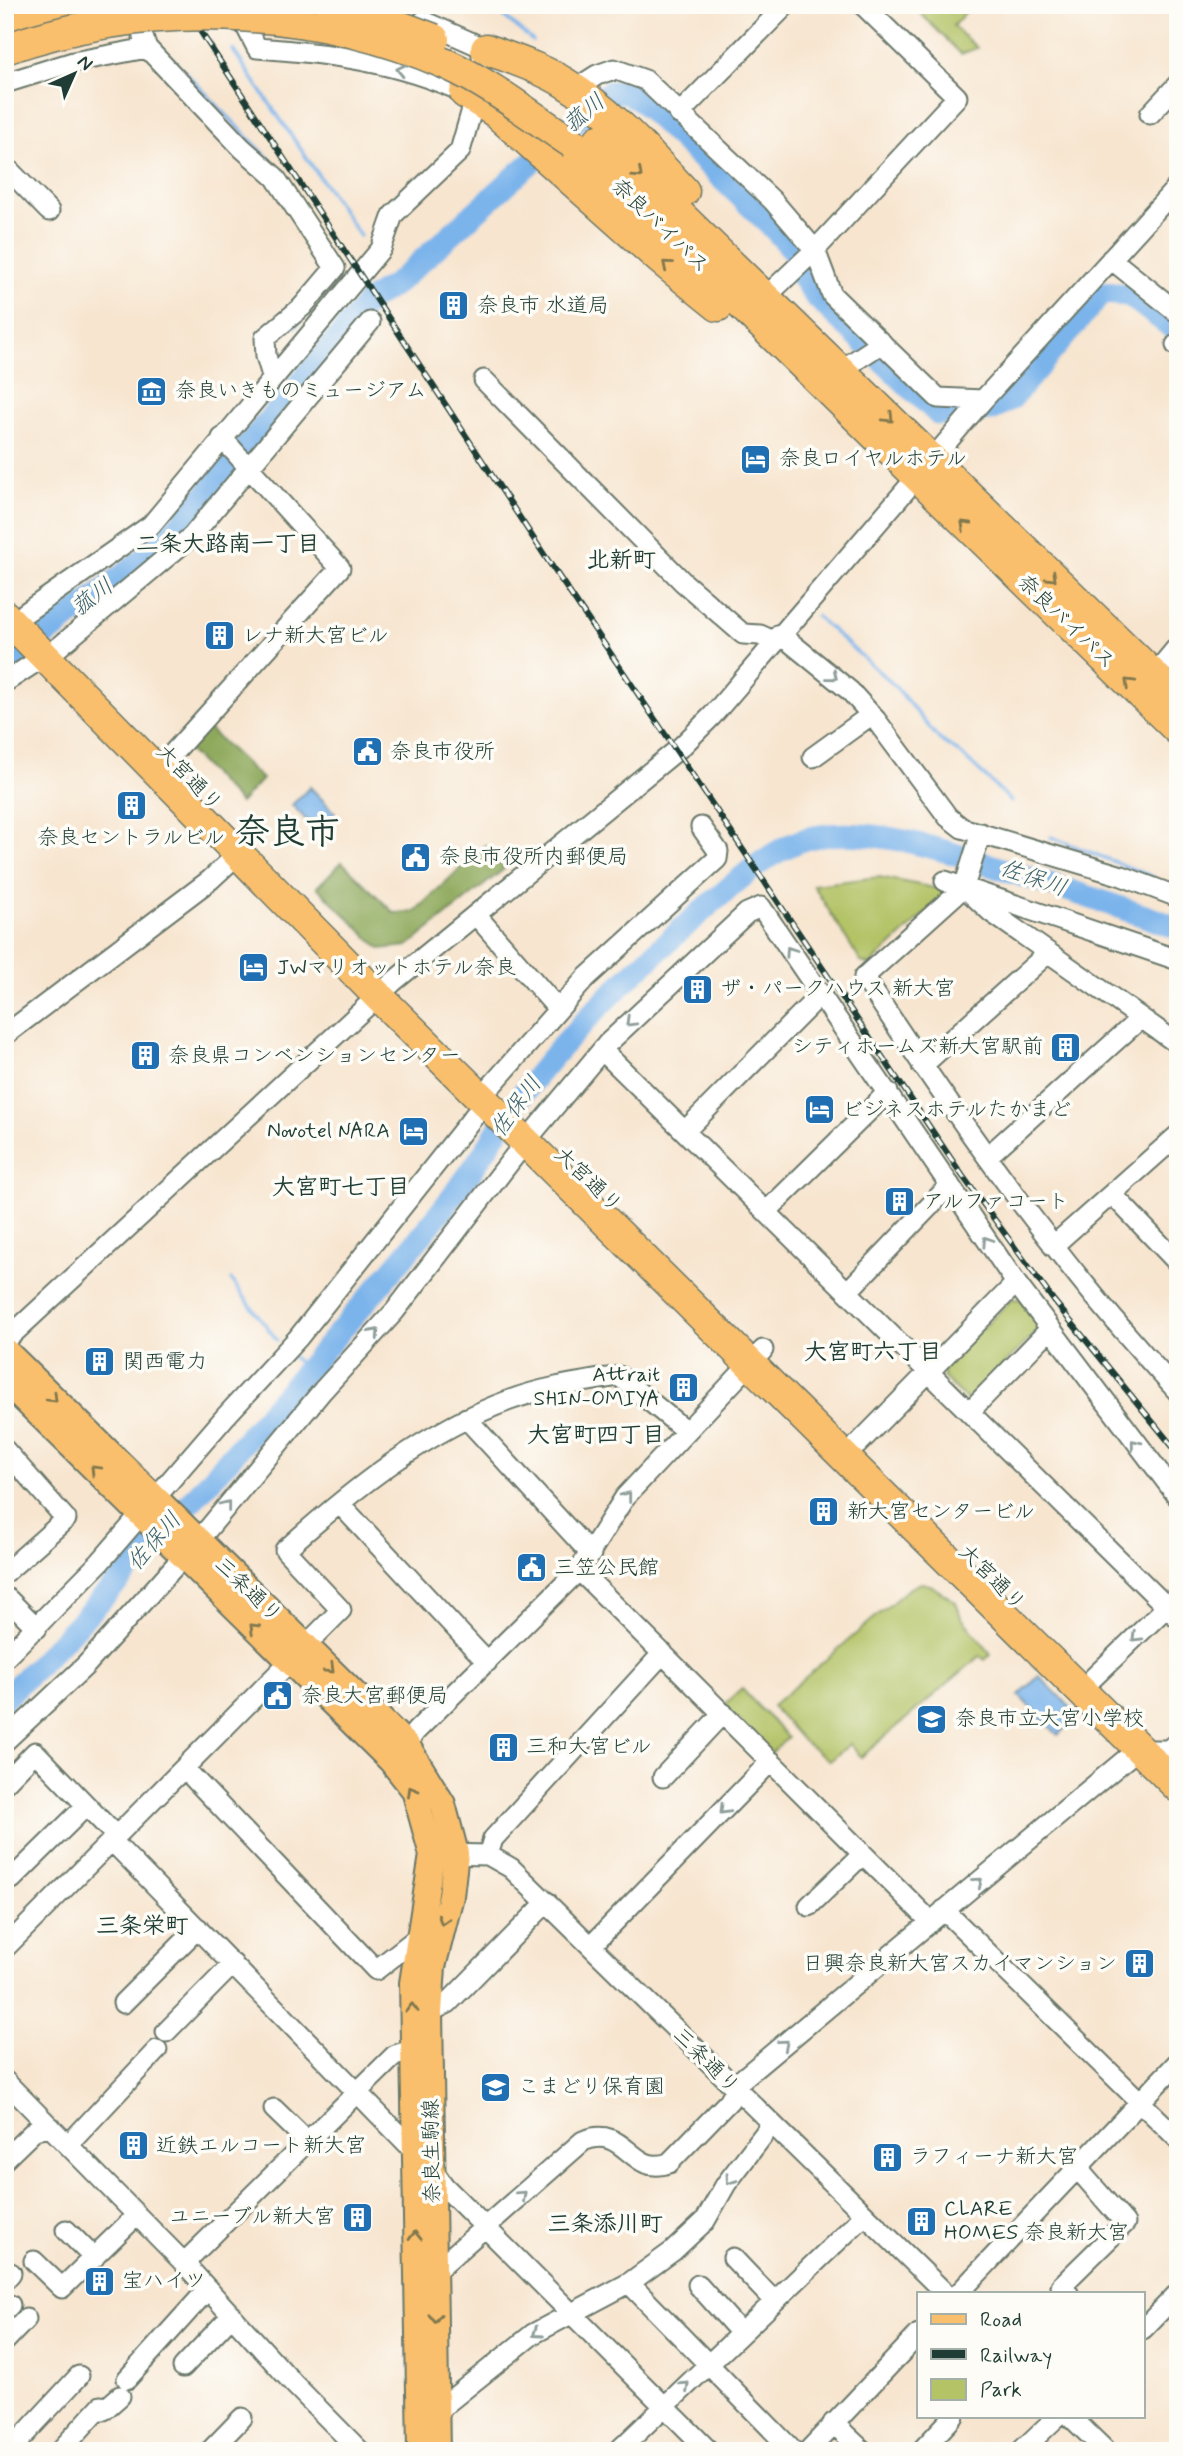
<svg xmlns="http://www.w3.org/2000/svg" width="1183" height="2456" viewBox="0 0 1183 2456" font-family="Mynerve,'Klee One',sans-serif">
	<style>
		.green { fill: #b3c366; stroke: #69804d; stroke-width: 2 }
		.forest { fill: #8ea95b; stroke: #567348; stroke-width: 2 }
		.water { fill: #7ab4eb; stroke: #4c7890; stroke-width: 2 }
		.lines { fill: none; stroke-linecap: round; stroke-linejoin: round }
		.stream { stroke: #7ab4eb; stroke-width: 3.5 }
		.river { stroke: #7ab4eb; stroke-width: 23 }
		.minor-casing { stroke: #6b786a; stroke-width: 23 }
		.major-casing { stroke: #6b786a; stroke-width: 28 }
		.highway-casing { stroke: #6b786a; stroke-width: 33 }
		.minor { stroke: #fff; stroke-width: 19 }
		.major { stroke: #f9bf6d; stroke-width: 24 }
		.highway { stroke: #f9bf6d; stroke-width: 30 }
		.rail-casing { stroke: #1f3d34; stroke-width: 6 }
		.rail { stroke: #fdfcf7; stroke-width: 3.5; stroke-dasharray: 10; stroke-linecap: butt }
		.highway-bridge-casing { stroke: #6b786a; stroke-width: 33; stroke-linecap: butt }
		.highway-bridge { stroke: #f9bf6d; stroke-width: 30 }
		.oneway { stroke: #8f9e9a }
		.oneway2 { stroke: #81784e }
		.labels { text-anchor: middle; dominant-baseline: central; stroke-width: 7; stroke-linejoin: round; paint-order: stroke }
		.street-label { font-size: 21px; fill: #1f3d34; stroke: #fdfcf7 }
		.poi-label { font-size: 21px; fill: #1f3d34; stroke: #fdfcf7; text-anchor: start }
		.water-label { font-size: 23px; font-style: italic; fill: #3a616b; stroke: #fdfcf7 }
		.neighbourhood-label { font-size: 23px; font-weight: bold; fill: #1f3d34; stroke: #fdfcf7 }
		.town-label { font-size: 35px; font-weight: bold; fill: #1f3d34; stroke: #fdfcf7 }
	</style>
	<rect width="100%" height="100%" fill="#fdfcf7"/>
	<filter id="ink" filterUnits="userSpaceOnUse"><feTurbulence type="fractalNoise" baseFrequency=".0143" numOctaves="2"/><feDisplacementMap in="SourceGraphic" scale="14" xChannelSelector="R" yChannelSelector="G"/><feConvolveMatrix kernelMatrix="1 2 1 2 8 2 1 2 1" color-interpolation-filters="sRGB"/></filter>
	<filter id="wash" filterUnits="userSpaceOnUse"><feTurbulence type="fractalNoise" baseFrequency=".00686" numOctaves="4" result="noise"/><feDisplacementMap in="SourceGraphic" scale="28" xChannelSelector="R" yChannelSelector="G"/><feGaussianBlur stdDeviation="1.57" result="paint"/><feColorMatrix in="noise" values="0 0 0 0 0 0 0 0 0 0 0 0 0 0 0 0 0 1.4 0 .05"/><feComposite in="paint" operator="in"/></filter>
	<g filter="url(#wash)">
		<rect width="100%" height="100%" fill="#f7e5cf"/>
		<path class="green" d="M912 5H972L953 26 977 48 961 54Z
			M879 877 945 890 946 894 870 965 861 962 813 885Z
			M1012 1299H1020L1042 1327 967 1400 943 1377V1368Z
			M921 1583 930 1585 956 1602 961 1617 991 1654 985 1660 980 1656 861 1757 850 1744 830 1761 804 1742 772 1706 908 1589Z
			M742 1689 788 1738 770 1753 724 1705Z"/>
		<path class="forest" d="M209 729 262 779 240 803 188 750Z
			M485 845 504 869 408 946 380 949 317 887 342 862 394 913 414 912Z"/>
		<path class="water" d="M310 787 336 814 318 832 292 805Z
			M1039 1676 1078 1715 1058 1735 1019 1696Z"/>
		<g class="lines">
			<path class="stream" d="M490 5 533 41
				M151 37 272 162
				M233 50 360 236
				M295 327 302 318
				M816 616 894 685 939 739 960 753 1011 801
				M1051 837 1153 877
				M231 1280 277 1340
				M291 1355 305 1370"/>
			<path class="river" d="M5 668 148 555 183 521 369 301 397 283 609 92H626L639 99 773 228 794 251 800 274 815 296 938 414 991 410 1012 398 1102 293 1129 295 1178 332
				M5 1698C130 1575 246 1441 360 1308 395 1267 433 1224 465 1180 485 1153 501 1123 522 1095 574 1025 643 963 709 905 739 880 775 845 814 837 871 826 945 850 999 868 1059 887 1118 906 1178 928"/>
		</g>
	</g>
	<g filter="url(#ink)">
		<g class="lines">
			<defs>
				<path id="minor" d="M237 9 257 48C329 53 399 62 465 93L469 85
					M423 21 486 49 482 57
					M147 48 242 148 275 177 335 268 302 307 265 338 266 356 272 376
					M5 83 73 62 147 48 143 37
					M575 89 597 75 614 69 645 80 773 201 815 250 832 295 938 398 983 400
					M679 114 786 5
					M1150 114 1178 84
					M5 166 49 211
					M1111 259 1178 313
					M775 288 815 250 957 97 863 5
					M1176 345 1178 346
					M841 370 882 343
					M484 380 683 582 743 634 760 635 773 641
					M25 613 151 525 381 249 393 215 460 151 475 99
					M780 634 850 691 876 720 948 817 962 828 1122 876 1178 897
					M1154 675 1178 646
					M5 682 59 647 192 536 370 322
					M813 757 871 715
					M156 772 340 568 222 438
					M981 833 964 887 864 977C959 1122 1060 1265 1178 1392
					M945 881 1178 960
					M964 887 991 912 1178 1044
					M476 915 557 1008
					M5 1035 210 880 238 854
					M603 1051 1178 1618
					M922 1066 1048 953
					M492 1085 586 978 717 859 718 851 701 827
					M685 1131 820 995
					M988 1156 1141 1018
					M1112 1194 1178 1263
					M767 1211 888 1092
					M1053 1246 1178 1135
					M848 1291 950 1185
					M5 1341 393 982 682 746 712 716 983 400 1178 186
					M970 1411 1050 1329
					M466 1418 591 1554
					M857 1445 1016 1283
					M5 1450 66 1519 5 1573
					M340 1504 487 1662
					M579 1570 930 1921
					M8 1599 37 1628
					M5 1658 100 1562 225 1417 298 1338 486 1101
					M1093 1678 1178 1596
					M5 1741 86 1665 208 1529 323 1390 395 1311 526 1141 607 1044 747 913 761 907 1016 1283 1178 1497
					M399 1753 416 1731 579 1570 625 1497 763 1350
					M184 1768 376 1970 422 1934
					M663 1777 723 1713
					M5 1783 35 1752 115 1835
					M111 1840 432 2169 444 2186 709 2451
					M443 1854 488 1855 511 1868 945 2293
					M488 1855 493 1839 663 1653
					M12 1879 86 1806
					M809 1906 863 1854
					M944 1910 1178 2139
					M591 1946 771 1761
					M5 1948 341 1610 285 1550C352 1490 425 1431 510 1400 545 1387 583 1382 619 1376L686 1431
					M123 2003 198 1928
					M430 2012 448 2003 547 1902
					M166 2032 233 1964
					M5 2081 184 2263 294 2384 360 2451
					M274 2109 308 2142
					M68 2145 157 2050
					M5 2159 35 2130 51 2127
					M66 2230 94 2258
					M733 2258 774 2301
					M34 2261 62 2288 137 2215
					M184 2263 395 2055 411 2050
					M434 2272 583 2141C626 2123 630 2177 669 2163L729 2101 741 2080 1132 1754 1139 1750H1168L1178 1742
					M5 2280 11 2273
					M629 2283 793 2451
					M698 2285 741 2333
					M959 2293 1178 2062
					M1068 2293 1061 2286 1125 2223 1078 2169
					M5 2310 10 2305
					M1143 2329 1178 2293
					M5 2341 26 2319
					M183 2367 232 2315
					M127 2379 208 2289
					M437 2411 533 2334 629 2283 673 2251 705 2221 726 2184 771 2125
					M1070 2416 1106 2451
					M833 2423 863 2451
					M12 2448 79 2376
					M60 2451 101 2406 104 2410 120 2396
					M210 2451 242 2418
					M618 2451 865 2215
					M808 2451 919 2334
					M921 2451 954 2416
					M1021 2451 1058 2416"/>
				<path id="major" d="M5 1350 407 1745 443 1804 456 1853 451 1896 433 1967 430 2012 437 2451
					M5 1381 391 1761 414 1790 432 1855 412 1983 420 2451"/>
				<path id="highway" d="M5 26 82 5
					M486 49C512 59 541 68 565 83 611 111 647 152 684 191
					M465 93 495 112 661 260 718 306
					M599 140 639 175 1178 699
					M572 143 605 172 1178 730
					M5 616 378 996 1178 1787"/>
			</defs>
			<use href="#minor" class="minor-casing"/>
			<use href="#major" class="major-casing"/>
			<use href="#highway" class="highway-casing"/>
			<use href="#minor" class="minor"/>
			<use href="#major" class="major"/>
			<use href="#highway" class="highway"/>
			<defs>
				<path id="rail" d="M183 5 547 559 962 1175 1054 1301 1178 1453"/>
			</defs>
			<use href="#rail" class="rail-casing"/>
			<use href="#rail" class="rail"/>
			<defs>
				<path id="highway-bridge" d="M331 5 381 19 434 39
					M5 49C146 0 308 4 446 64 491 84 531 116 572 143"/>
			</defs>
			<use href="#highway-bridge" class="highway-bridge-casing"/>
			<use href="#highway-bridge" class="highway-bridge"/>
		</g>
		<defs><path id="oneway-chevron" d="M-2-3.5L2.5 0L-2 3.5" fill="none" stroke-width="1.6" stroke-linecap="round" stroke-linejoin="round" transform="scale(1.75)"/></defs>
		<g class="oneway">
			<use href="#oneway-chevron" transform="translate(401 70) rotate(-167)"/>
			<use href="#oneway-chevron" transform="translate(833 676) rotate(39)"/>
			<use href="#oneway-chevron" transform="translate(790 951) rotate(-124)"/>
			<use href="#oneway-chevron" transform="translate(630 1022) rotate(136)"/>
			<use href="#oneway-chevron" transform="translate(987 1241) rotate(-124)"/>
			<use href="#oneway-chevron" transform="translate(375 1333) rotate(-48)"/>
			<use href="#oneway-chevron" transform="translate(1135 1444) rotate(-129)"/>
			<use href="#oneway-chevron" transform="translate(627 1496) rotate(-52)"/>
			<use href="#oneway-chevron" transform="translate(226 1505) rotate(-52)"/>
			<use href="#oneway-chevron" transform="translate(1136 1637) rotate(136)"/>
			<use href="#oneway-chevron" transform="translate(724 1810) rotate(134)"/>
			<use href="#oneway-chevron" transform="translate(978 1882) rotate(-40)"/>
			<use href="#oneway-chevron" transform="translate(784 2044) rotate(-40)"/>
			<use href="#oneway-chevron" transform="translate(730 2180) rotate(125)"/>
			<use href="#oneway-chevron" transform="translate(522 2195) rotate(-42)"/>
			<use href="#oneway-chevron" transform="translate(537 2333) rotate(145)"/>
			<use href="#oneway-chevron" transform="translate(685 2386) rotate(-43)"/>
		</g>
		<g class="oneway2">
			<use href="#oneway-chevron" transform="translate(638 174) rotate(42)"/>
			<use href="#oneway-chevron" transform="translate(667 265) rotate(-140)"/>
			<use href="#oneway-chevron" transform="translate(889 418) rotate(45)"/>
			<use href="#oneway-chevron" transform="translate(965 525) rotate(-136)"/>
			<use href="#oneway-chevron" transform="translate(1052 577) rotate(44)"/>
			<use href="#oneway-chevron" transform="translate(1129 683) rotate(-136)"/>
			<use href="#oneway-chevron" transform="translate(53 1398) rotate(45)"/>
			<use href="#oneway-chevron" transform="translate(95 1470) rotate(-135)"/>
			<use href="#oneway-chevron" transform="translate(254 1628) rotate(-136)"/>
			<use href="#oneway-chevron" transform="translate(330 1669) rotate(45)"/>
			<use href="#oneway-chevron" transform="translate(412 1791) rotate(-120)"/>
			<use href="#oneway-chevron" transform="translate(443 1920) rotate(107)"/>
			<use href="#oneway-chevron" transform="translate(412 2008) rotate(-90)"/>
			<use href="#oneway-chevron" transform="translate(415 2236) rotate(-91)"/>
			<use href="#oneway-chevron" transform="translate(435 2318) rotate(89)"/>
		</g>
	</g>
	<defs>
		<symbol id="building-square" viewBox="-11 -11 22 22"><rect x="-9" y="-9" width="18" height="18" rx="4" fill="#1f6fb2" stroke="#fdfcf7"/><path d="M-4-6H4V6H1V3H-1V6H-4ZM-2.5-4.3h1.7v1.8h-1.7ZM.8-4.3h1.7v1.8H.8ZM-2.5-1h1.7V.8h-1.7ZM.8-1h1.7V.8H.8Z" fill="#fff"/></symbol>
		<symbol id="museum-square" viewBox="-11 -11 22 22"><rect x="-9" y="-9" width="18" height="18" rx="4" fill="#1f6fb2" stroke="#fdfcf7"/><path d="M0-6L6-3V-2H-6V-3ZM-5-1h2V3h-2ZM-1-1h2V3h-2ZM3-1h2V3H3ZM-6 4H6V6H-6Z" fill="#fff"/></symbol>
		<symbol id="hotel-square" viewBox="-11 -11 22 22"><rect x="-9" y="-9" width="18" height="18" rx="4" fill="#1f6fb2" stroke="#fdfcf7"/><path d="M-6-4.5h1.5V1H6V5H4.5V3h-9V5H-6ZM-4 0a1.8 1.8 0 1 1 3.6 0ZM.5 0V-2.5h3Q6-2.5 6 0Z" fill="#fff"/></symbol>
		<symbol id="civic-square" viewBox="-11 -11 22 22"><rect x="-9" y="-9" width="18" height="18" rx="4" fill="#1f6fb2" stroke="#fdfcf7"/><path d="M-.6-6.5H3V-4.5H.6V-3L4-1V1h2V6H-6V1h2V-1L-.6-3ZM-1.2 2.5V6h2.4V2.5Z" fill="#fff"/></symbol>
		<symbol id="school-square" viewBox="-11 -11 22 22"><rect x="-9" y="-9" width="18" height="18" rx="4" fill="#1f6fb2" stroke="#fdfcf7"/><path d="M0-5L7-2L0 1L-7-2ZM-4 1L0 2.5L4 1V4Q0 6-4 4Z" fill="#fff"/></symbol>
	</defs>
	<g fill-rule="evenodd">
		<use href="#building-square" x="436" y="288" width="35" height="35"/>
		<use href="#museum-square" x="134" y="374" width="35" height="35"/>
		<use href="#hotel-square" x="738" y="442" width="35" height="35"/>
		<use href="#building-square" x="202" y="618" width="35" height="35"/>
		<use href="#civic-square" x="350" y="734" width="35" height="35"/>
		<use href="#building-square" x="114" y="788" width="35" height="35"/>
		<use href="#civic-square" x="398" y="840" width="35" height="35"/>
		<use href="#hotel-square" x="236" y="950" width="35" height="35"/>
		<use href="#building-square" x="680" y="972" width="35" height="35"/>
		<use href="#building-square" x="1048" y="1030" width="35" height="35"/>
		<use href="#building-square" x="128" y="1038" width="35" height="35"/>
		<use href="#hotel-square" x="802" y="1092" width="35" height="35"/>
		<use href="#hotel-square" x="396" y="1114" width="35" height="35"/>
		<use href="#building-square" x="882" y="1184" width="35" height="35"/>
		<use href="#building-square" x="82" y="1344" width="35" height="35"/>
		<use href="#building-square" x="666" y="1370" width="35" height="35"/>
		<use href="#building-square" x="806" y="1494" width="35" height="35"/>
		<use href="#civic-square" x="514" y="1550" width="35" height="35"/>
		<use href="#civic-square" x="260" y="1678" width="35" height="35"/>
		<use href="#school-square" x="914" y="1702" width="35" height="35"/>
		<use href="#building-square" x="486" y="1730" width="35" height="35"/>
		<use href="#building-square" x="1122" y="1946" width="35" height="35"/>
		<use href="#school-square" x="478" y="2070" width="35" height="35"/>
		<use href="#building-square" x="116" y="2128" width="35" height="35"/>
		<use href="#building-square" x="870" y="2140" width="35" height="35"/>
		<use href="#building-square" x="340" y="2200" width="35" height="35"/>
		<use href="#building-square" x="904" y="2204" width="35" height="35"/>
		<use href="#building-square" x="82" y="2264" width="35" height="35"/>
	</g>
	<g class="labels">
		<g class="street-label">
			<text transform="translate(660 226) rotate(44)">奈良バイパス</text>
			<text transform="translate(1066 622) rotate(44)">奈良バイパス</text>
			<text transform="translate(189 778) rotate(46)">大宮通り</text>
			<text transform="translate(588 1180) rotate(44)">大宮通り</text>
			<text transform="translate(992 1578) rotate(45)">大宮通り</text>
			<text transform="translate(248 1590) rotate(44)">三条通り</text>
			<text transform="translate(706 2061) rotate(45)">三条通り</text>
			<text transform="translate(432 2151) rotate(-91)">奈良生駒線</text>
		</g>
		<g class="poi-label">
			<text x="477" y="306">奈良市 水道局</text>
			<text x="175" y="391">奈良いきものミュージアム</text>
			<text x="779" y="459">奈良ロイヤルホテル</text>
			<text x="242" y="636">レナ新大宮ビル</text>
			<text x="390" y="752">奈良市役所</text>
			<text x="131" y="838" text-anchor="middle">奈良セントラルビル</text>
			<text x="439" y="857">奈良市役所内郵便局</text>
			<text x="277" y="968">JWマリオットホテル奈良</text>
			<text x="720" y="989">ザ・パークハウス 新大宮</text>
			<text x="1043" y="1047" text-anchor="end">シティホームズ新大宮駅前</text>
			<text x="168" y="1056">奈良県コンベンションセンター</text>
			<text x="842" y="1110">ビジネスホテルたかまど</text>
			<text x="390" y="1131" text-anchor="end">Novotel NARA</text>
			<text x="923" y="1202">アルファコート</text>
			<text x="123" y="1362">関西電力</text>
			<text x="660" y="1375" text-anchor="end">Attrait<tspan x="660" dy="24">SHIN-OMIYA</tspan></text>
			<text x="847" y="1512">新大宮センタービル</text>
			<text x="554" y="1568">三笠公民館</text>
			<text x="301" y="1696">奈良大宮郵便局</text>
			<text x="955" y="1719">奈良市立大宮小学校</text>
			<text x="526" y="1747">三和大宮ビル</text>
			<text x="1117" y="1964" text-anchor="end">日興奈良新大宮スカイマンション</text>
			<text x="518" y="2087">こまどり保育園</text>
			<text x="156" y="2146">近鉄エルコート新大宮</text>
			<text x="910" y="2157">ラフィーナ新大宮</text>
			<text x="944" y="2209">CLARE<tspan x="944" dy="24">HOMES 奈良新大宮</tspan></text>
			<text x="335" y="2217" text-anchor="end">ユニーブル新大宮</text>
			<text x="122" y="2281">宝ハイツ</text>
		</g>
		<g class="water-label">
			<text transform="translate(585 114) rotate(-40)">菰川</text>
			<text transform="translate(93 598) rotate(-38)">菰川</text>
			<text transform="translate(1033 879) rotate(19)">佐保川</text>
			<text transform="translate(517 1107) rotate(-54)">佐保川</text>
			<text transform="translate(155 1542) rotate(-49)">佐保川</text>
		</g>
		<g class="neighbourhood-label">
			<text x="228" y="545">二条大路南一丁目</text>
			<text x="621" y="561">北新町</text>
			<text x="341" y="1188">大宮町七丁目</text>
			<text x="873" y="1353">大宮町六丁目</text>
			<text x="596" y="1436">大宮町四丁目</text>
			<text x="142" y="1927">三条栄町</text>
			<text x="605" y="2225">三条添川町</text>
		</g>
		<g class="town-label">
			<text x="287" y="833">奈良市</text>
		</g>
	</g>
	<rect width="1183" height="2456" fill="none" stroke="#fdfcf7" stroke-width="28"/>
	<rect x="917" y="2292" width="228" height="126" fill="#fdfcf7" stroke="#a4b0a9" stroke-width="2"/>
	<rect x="931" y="2314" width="35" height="10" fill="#f9bf6d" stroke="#a4b0a9" stroke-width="2"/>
	<text x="980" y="2326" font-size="21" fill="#1f3d34">Road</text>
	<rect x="931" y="2349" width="35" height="10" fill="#1f3d34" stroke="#a4b0a9" stroke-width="2"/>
	<text x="980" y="2362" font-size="21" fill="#1f3d34">Railway</text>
	<rect x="931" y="2379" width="35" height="21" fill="#b3c366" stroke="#a4b0a9" stroke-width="2"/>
	<text x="980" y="2396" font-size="21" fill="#1f3d34">Park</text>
	<g transform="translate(74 74) rotate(45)" stroke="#fdfcf7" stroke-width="5" paint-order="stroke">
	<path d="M0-5L12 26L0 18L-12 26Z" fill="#1f3d34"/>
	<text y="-10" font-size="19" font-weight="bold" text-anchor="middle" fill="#1f3d34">N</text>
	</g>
</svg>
